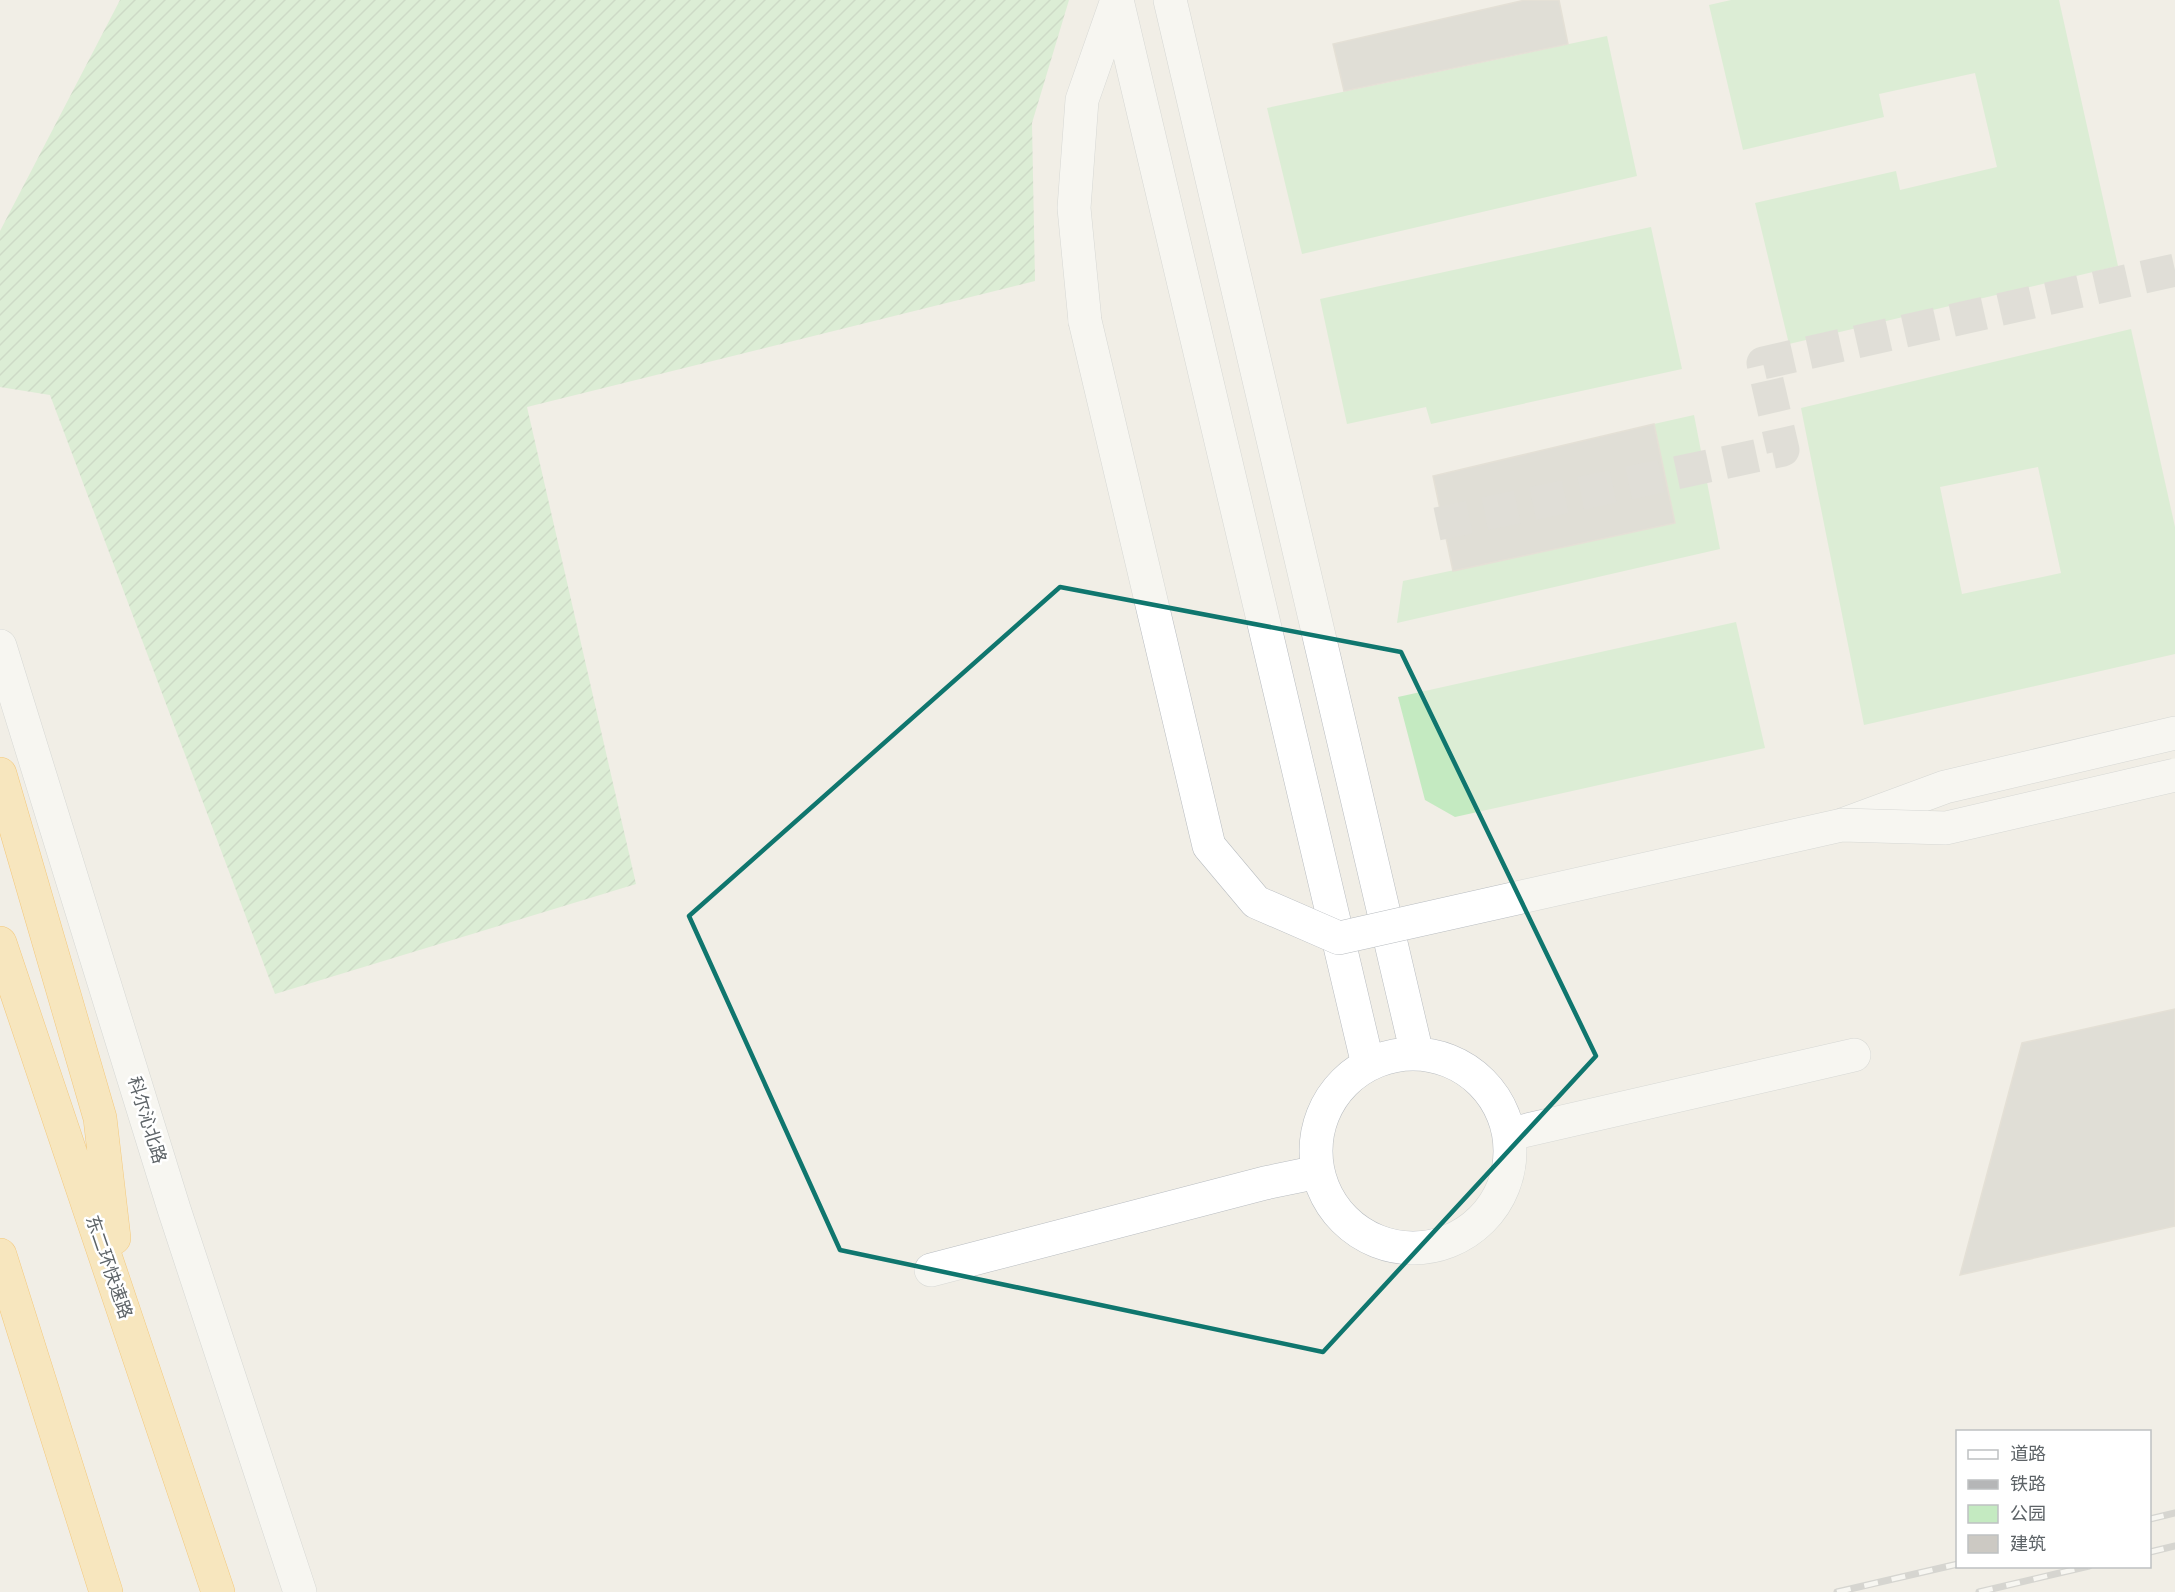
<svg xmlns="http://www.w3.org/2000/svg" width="2175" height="1592" viewBox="0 0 2175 1592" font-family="'Varela Round','Noto Sans SC',sans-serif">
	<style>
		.green { fill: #c4eac1; fill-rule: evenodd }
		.garden { fill: url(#garden-furrows) }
		.building { fill: #ccc9c3; stroke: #d6cfc4; stroke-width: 1.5 }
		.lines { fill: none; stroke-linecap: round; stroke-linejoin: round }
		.minor-tunnel { stroke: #cccbc6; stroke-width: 33; stroke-dasharray: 33 16; stroke-linecap: butt }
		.minor-casing { stroke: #b8bcc0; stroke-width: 34 }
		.highway-casing { stroke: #f79b00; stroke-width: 34 }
		.minor { stroke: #fff; stroke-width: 33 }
		.highway { stroke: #ffdc8f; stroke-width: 33 }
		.rail-casing { stroke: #b5b6b7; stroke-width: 7 }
		.rail { stroke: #fff; stroke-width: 4.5; stroke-dasharray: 14; stroke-linecap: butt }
		.minor-bridge-casing { stroke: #b8bcc0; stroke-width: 34; stroke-linecap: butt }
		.minor-bridge { stroke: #fff; stroke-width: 33 }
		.marked { fill: none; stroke: #0f766e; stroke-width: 4.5; stroke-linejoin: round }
		.labels { text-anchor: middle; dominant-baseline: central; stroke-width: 5; stroke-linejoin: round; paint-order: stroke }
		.street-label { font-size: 18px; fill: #5d6367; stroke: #fff }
	</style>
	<defs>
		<pattern id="garden-furrows" width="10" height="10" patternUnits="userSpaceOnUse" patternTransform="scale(1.5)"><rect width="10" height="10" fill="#c4eac1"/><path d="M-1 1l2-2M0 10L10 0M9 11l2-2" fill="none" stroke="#a2c1a1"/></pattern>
	</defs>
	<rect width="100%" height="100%" fill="#f1eee6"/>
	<path class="green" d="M1731 0H2059L2118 266 1789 344 1755 203 1896 171 1900 190 1997 167 1975 73 1879 94 1884 117 1743 150 1709 5Z
		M1607 36 1637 176 1302 254 1267 108Z
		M1651 227 1682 369 1431 424 1426 407 1347 424 1320 299Z
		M2131 329 2175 527V654L1864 725 1801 408ZM2038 467 2061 573 1962 594 1940 487Z
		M1694 415 1720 549 1397 623 1403 581 1675 523 1654 424Z
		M1736 622 1765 748 1455 817 1425 800 1398 697Z"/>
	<path class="garden" d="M120 0H1069L1032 123 1035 281 527 407 636 884 275 994 50 395 0 387V231Z"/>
	<path class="building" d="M1525 0H1559L1568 44 1344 91 1333 44Z
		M1654 424 1675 523 1453 571 1433 476Z
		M2175 1009V1226L1960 1275 2022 1043Z"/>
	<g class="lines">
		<path class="minor-tunnel" d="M1437 524 1783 450 1763 363 2175 270"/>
		<defs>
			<path id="minor" d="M1117 0 1368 1065
				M1170 0 1417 1054
				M1085 321 1074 208 1082 100 1117 0
				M0 646 174 1209 300 1592
				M1842 825 1945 787 2175 733
				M1316 1151a97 97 0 1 1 194 0a97 97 0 1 1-194 0Z
				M1510 1134 1854 1055
				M931 1270 1265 1183 1318 1172"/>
			<path id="highway" d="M0 774 100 1118 114 1238
				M0 943 218 1592
				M0 1255 106 1592"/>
		</defs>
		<use href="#minor" class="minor-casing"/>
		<use href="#highway" class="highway-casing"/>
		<use href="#minor" class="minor"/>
		<use href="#highway" class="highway"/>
		<defs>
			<path id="rail" d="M2150 1519 2175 1513
				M2150 1552 2175 1546
				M1837 1592 1958 1564
				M1979 1592 2089 1566"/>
		</defs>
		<use href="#rail" class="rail-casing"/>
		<use href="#rail" class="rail"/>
		<defs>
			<path id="minor-bridge" d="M1085 321 1209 846 1256 902 1339 938 1842 825 1946 828 2175 775"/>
		</defs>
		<use href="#minor-bridge" class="minor-bridge-casing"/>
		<use href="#minor-bridge" class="minor-bridge"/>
	</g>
	<path d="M0 0H2175V1592H0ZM1060 587 1401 652 1596 1056 1323 1352 840 1250 689 916Z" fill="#f1eee6" fill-opacity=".55" fill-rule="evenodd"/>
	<path class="marked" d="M1060 587 1401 652 1596 1056 1323 1352 840 1250 689 916Z"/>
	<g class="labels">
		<g class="street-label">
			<text transform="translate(147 1120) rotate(73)">科尔沁北路</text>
			<text transform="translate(109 1267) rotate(71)">东二环快速路</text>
		</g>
	</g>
	<rect x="1956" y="1430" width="195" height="138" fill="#ffffff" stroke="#bec1c2" stroke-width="1.5"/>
	<rect x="1968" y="1450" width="30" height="9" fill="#ffffff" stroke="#bec1c2" stroke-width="1.5"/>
	<text x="2010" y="1460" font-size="18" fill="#5d6367">道路</text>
	<rect x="1968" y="1480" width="30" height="9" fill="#b5b6b7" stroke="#bec1c2" stroke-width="1.5"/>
	<text x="2010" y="1490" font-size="18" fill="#5d6367">铁路</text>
	<rect x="1968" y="1505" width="30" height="18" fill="#c4eac1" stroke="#bec1c2" stroke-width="1.5"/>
	<text x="2010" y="1520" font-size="18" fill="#5d6367">公园</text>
	<rect x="1968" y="1535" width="30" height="18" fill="#ccc9c3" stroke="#bec1c2" stroke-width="1.5"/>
	<text x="2010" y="1550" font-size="18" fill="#5d6367">建筑</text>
</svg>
